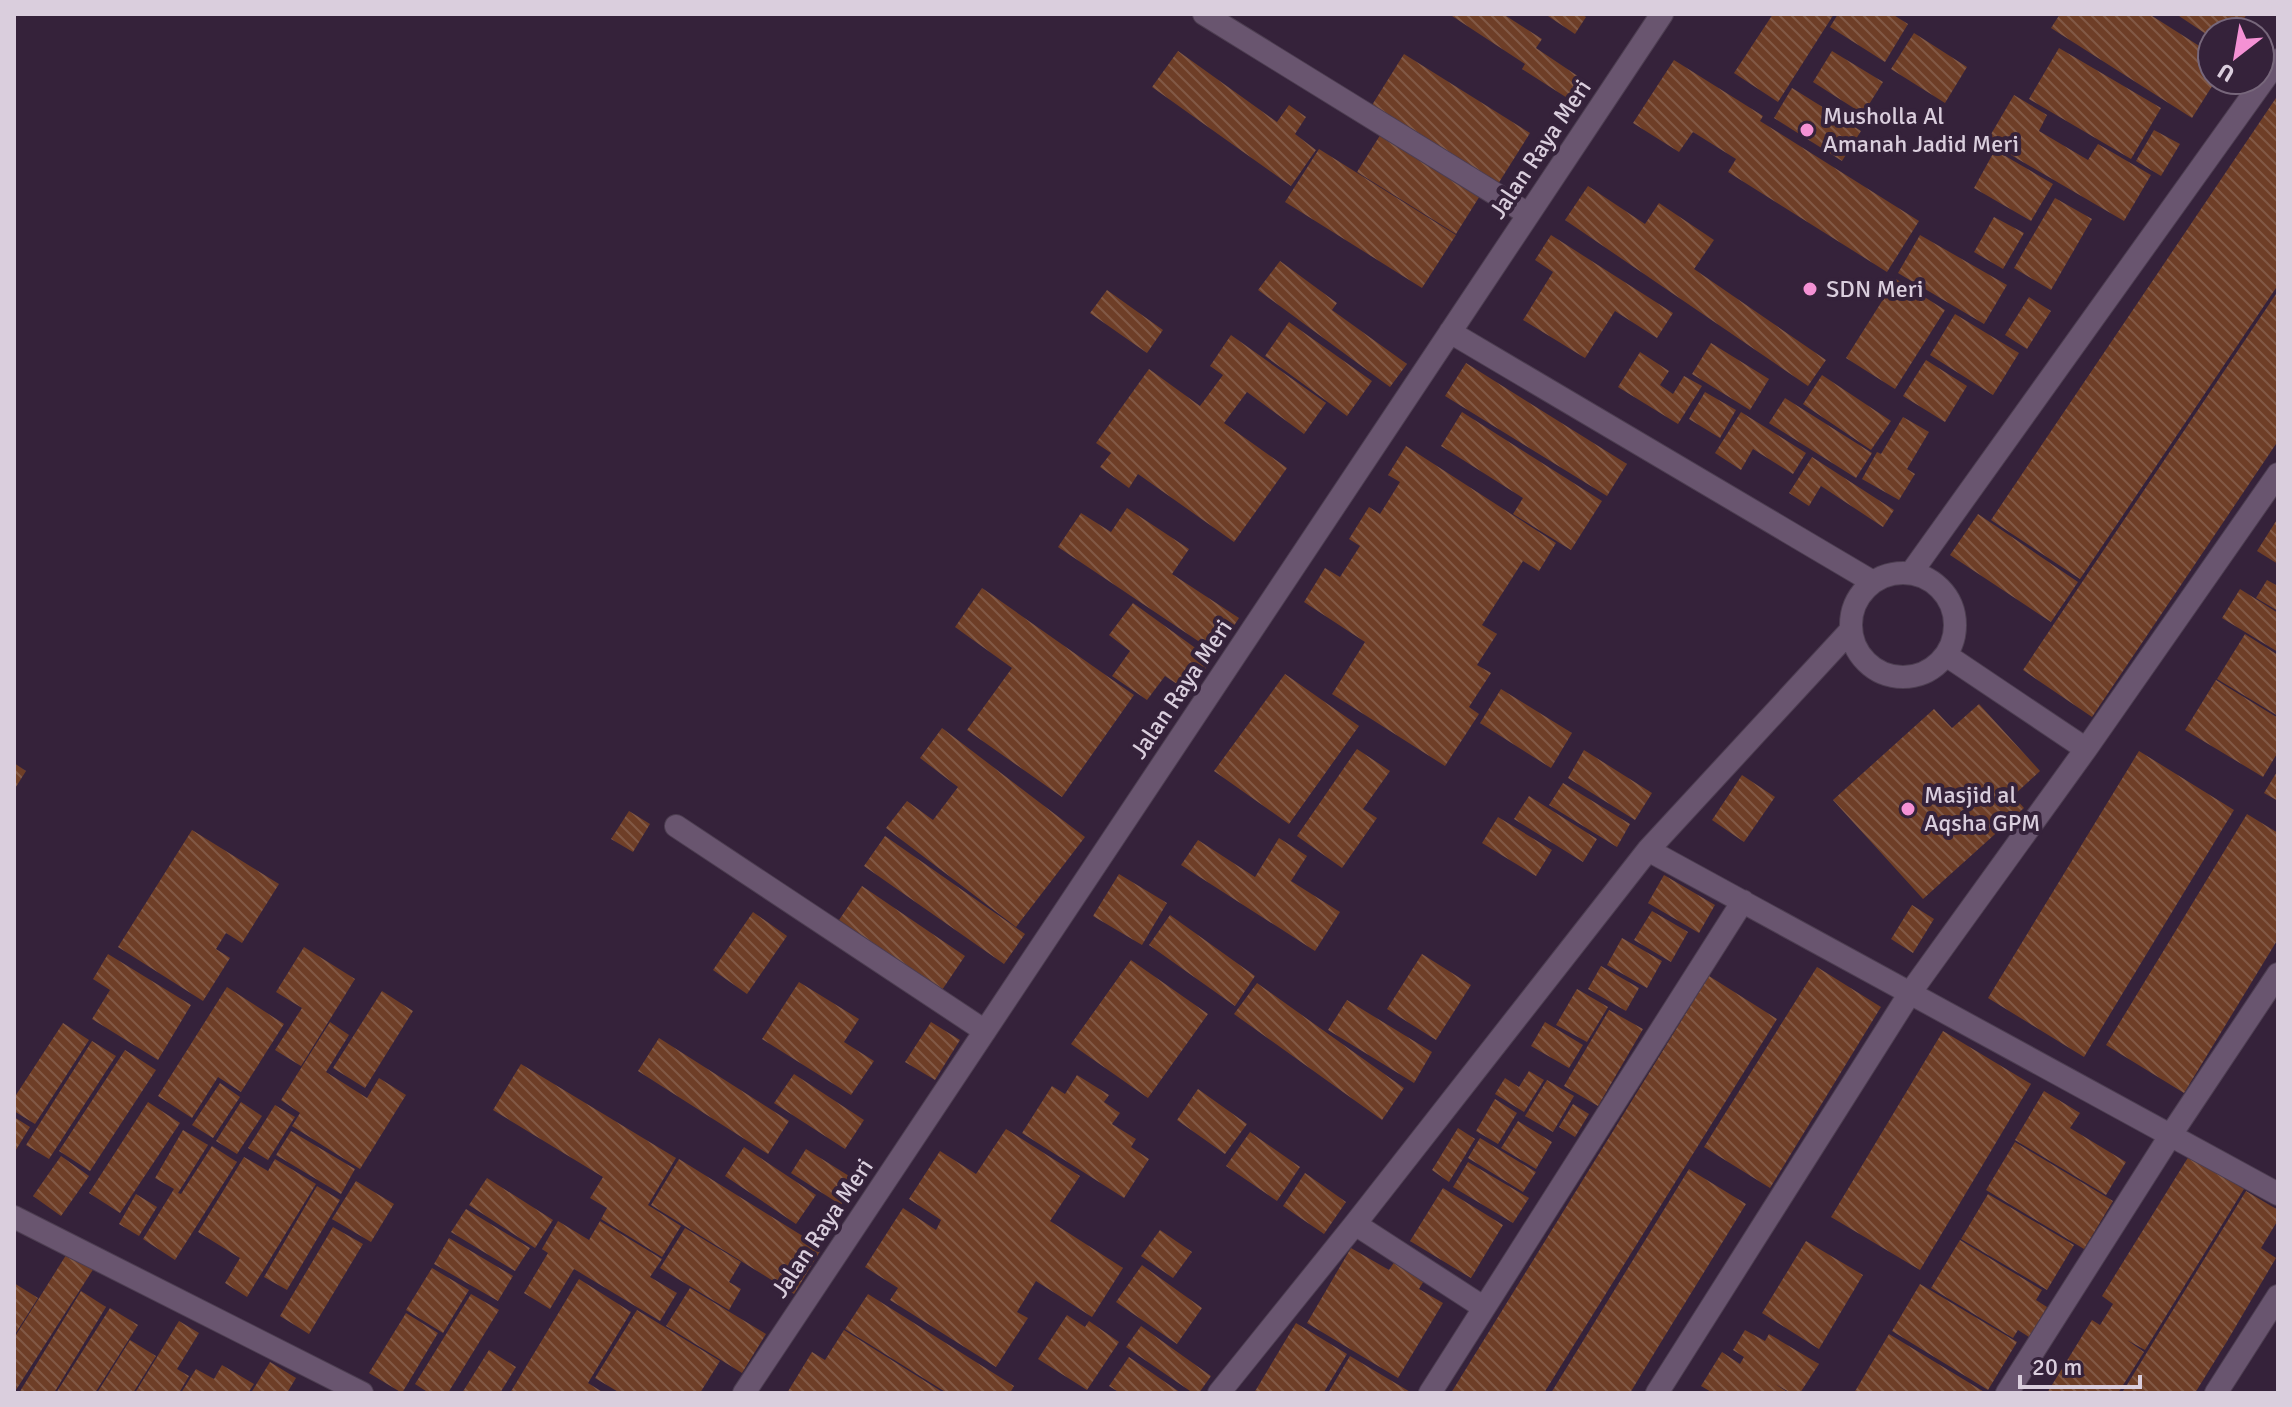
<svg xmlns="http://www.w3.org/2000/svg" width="2292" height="1407" viewBox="0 0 2292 1407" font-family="Signika,sans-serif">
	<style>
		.building { fill: url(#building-back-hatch) }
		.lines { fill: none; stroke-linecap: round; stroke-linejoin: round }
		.minor-casing { stroke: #4d3e51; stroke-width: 24 }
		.minor { stroke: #69556f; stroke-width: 22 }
		.poi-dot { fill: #f491d4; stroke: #35223a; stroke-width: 3 }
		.labels { text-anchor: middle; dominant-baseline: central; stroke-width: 8; stroke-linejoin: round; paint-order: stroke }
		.poi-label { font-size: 24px; fill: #dacedd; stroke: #35223a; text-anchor: start }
		.street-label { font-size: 24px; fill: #dacedd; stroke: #35223a }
	</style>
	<defs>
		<pattern id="building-back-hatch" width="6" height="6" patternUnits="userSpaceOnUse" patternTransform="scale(2)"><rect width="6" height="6" fill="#6e3e27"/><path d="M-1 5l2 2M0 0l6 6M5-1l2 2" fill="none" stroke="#825946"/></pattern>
	</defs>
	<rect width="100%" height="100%" fill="#35223a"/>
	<path class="building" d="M1449 14H1503L1542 39 1536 48 1588 83 1575 103 1522 69 1525 64Z
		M1545 14H1581L1586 17 1575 34Z
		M1773 14H1834L1778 102 1734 73Z
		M1838 14H1892L1908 24 1885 62 1830 27Z
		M2060 14H2149L2212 54V80H2216L2192 118 2051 28Z
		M2176 14H2247L2235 32H2212V38Z
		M1914 33 1967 67 1945 103 1891 69Z
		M2059 48 2161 108 2131 159 2029 99Z
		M1178 51 1277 122 1289 105 1306 117 1295 134 1316 150 1291 186 1152 87Z
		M1832 51 1883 82 1863 114 1813 82Z
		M1404 54 1530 133 1498 184 1372 105Z
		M1674 60 1763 116 1760 121 1919 221 1887 272 1728 172 1736 159 1693 132 1679 152 1633 123Z
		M1792 88 1861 131 1842 161 1774 118Z
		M2014 95 2047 115 2039 131 2088 160 2098 144 2151 175 2124 221 1987 141Z
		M2278 95V285L2080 579 1991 520Z
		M1384 129 1483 191 1456 234 1357 172Z
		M2154 130 2180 144 2161 176 2136 161Z
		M1319 149 1456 235 1422 288 1285 202Z
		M1995 150 2053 184 2031 221 1974 188Z
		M1588 186 1645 224 1659 203 1714 240 1694 269 1826 360 1808 386 1565 220Z
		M2055 198 2092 219 2051 290 2014 268Z
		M1994 217 2024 233 2003 269 1974 252Z
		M1551 235 1673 313 1657 338 1615 311 1585 358 1523 320 1553 272 1535 260Z
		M1920 235 2007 285 1984 324 1898 273Z
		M1280 261 1337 303 1332 310 1407 364 1390 387 1258 290Z
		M1896 279 1945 310 1895 389 1846 358Z
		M1107 290 1163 330 1147 353 1090 313Z
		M2278 291V441L2092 717 2023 670Z
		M2029 297 2051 311 2027 349 2005 335Z
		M1955 314 2019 353 1993 395 1930 355Z
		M1289 322 1372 381 1347 416 1265 356Z
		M1231 335 1326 403 1304 434 1247 392 1224 423 1287 468 1234 542 1138 474 1129 488 1100 467 1111 453 1096 443 1149 369 1200 406 1223 375 1210 366Z
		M1711 343 1769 379 1750 410 1692 374Z
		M1640 352 1669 371 1660 385 1673 394 1684 376 1702 386 1678 424 1618 387Z
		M1926 360 1967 386 1945 422 1903 396Z
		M1466 363 1627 464 1607 496 1445 396Z
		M1822 375 1891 421 1871 450 1803 404Z
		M1705 392 1736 410 1720 438 1689 419Z
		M1785 398 1872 453 1856 478 1769 423Z
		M1462 412 1602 501 1571 550 1513 514 1523 498 1441 446Z
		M1741 412 1806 453 1793 474 1753 449 1741 470 1715 453Z
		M1903 417 1929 432 1907 469 1915 474 1899 500 1862 479 1877 452 1881 454Z
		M1406 446 1556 543 1539 571 1523 561 1482 625 1497 634 1477 665 1491 673 1469 707 1479 714 1445 766 1332 694 1365 642 1304 602 1325 568 1340 577 1360 546 1349 539 1369 507 1380 514 1400 482 1388 475Z
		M1812 457 1894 510 1883 527 1821 486 1809 506 1789 493Z
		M1127 508 1189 549 1172 574 1239 618 1216 653 1058 547 1081 513 1111 532Z
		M1978 514 2078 582 2051 622 1950 555Z
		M2278 518V564L2257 551Z
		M2267 580 2276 585 2278 581V611L2256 598Z
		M982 588 1134 695 1062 797 967 730 1012 668 955 627Z
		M2240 589 2278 613V652L2222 618Z
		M1133 603 1212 660 1189 692 1165 676 1147 700 1112 676 1130 651 1109 635Z
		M2245 634 2278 655V716L2217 679Z
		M1285 674 1359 726 1289 824 1214 771Z
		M2216 680 2278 718V752L2263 777 2185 730Z
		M1501 689 1572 733 1551 768 1480 723Z
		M1979 704 2040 771 2013 796 2024 808 1923 899 1833 800 1934 709 1952 728Z
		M942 728 1085 837 1016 927 886 828 907 801 933 820 958 787 920 758Z
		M1357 749 1390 771 1363 809 1377 818 1342 868 1297 836Z
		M1584 750 1652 793 1635 820 1568 778Z
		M2139 751 2234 810 2084 1057 1988 998Z
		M14 763 26 771 14 790Z
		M2278 770V801L2264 793Z
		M1742 775 1775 797 1744 842 1712 820Z
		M1563 783 1630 824 1617 847 1549 805Z
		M1529 796 1597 839 1583 862 1514 819Z
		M629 811 650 824 633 852 611 839Z
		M2247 814 2278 833V939L2184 1093 2106 1045Z
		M1498 817 1552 850 1536 876 1482 843Z
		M192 830 279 884 242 943 226 933 216 949 230 958 203 1001 118 947Z
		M885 836 1025 934 1004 964 864 866Z
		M1279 838 1307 856 1291 881 1340 912 1315 951 1181 865 1198 840 1255 877Z
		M1119 874 1167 903 1142 945 1093 916Z
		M1664 875 1715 905 1699 933 1648 903Z
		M862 886 965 956 942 990 839 920Z
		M1912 905 1934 919 1913 953 1891 939Z
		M1652 911 1688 932 1671 962 1634 940Z
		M753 912 787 936 747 994 713 970Z
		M1170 915 1255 976 1235 1006 1149 945Z
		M1622 938 1662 961 1647 988 1607 965Z
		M304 947 355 979 301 1066 275 1050 302 1008 276 992Z
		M108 954 191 1005 158 1060 92 1019 110 990 93 979Z
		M1422 954 1471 985 1436 1040 1387 1009Z
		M1131 960 1208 1014 1148 1098 1071 1044Z
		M1601 966 1639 988 1626 1011 1588 989Z
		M1817 967 1881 1007 1770 1188 1704 1147Z
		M1709 976 1777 1019 1544 1393H1451Z
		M799 982 859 1019 844 1042 874 1061 851 1095 762 1039Z
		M1257 983 1404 1088 1382 1120 1234 1014Z
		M227 987 284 1024 241 1092 218 1077 192 1118 158 1096Z
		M1577 989 1608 1007 1587 1042 1556 1025Z
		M382 991 413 1011 365 1088 333 1068Z
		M1347 1000 1432 1052 1414 1083 1328 1030Z
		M1609 1010 1643 1029 1598 1106 1564 1086Z
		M330 1022 349 1035 326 1072 367 1098 379 1078 406 1095 360 1169 292 1126 300 1113 281 1100Z
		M931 1022 960 1040 935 1080 905 1062Z
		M1545 1022 1583 1045 1569 1068 1531 1046Z
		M63 1023 89 1040 35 1124 14 1111V1098Z
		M1943 1031 2031 1084 1920 1270 1831 1217Z
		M659 1038 789 1121 768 1154 638 1071Z
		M92 1041 116 1056 49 1159 26 1145Z
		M125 1050 156 1070 90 1171 59 1151Z
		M521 1064 676 1158 648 1205 681 1226 662 1257 601 1219 607 1208 590 1198 603 1177 493 1110Z
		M1529 1071 1544 1080 1524 1112 1495 1094 1505 1078 1519 1087Z
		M794 1074 864 1120 845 1149 774 1103Z
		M1077 1075 1109 1095 1104 1102 1120 1113 1112 1124 1136 1139 1131 1147 1149 1159 1124 1198 1022 1133 1052 1086 1065 1094Z
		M1547 1080 1574 1096 1553 1132 1525 1116Z
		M220 1083 240 1097 213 1138 192 1125Z
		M1198 1089 1247 1124 1225 1154 1177 1120Z
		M2044 1091 2080 1113 2070 1128 2126 1162 2106 1195 2015 1140Z
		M1495 1099 1517 1113 1498 1144 1476 1131Z
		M148 1102 180 1123 120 1213 89 1193Z
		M241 1102 262 1116 237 1154 216 1141Z
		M1573 1104 1589 1114 1575 1137 1559 1127Z
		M275 1105 295 1117 268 1160 248 1148Z
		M14 1117 30 1127 14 1153Z
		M1518 1121 1552 1142 1536 1169 1501 1148Z
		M1458 1128 1475 1139 1449 1182 1432 1170Z
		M1006 1129 1080 1176 1050 1221 1123 1268 1092 1317 1036 1281 1017 1312 1028 1318 996 1367 890 1300 898 1288 865 1267 903 1208 936 1230 941 1220 909 1199 940 1151 976 1174Z
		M183 1130 208 1145 178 1193 181 1194 212 1146 237 1162 175 1260 143 1239 174 1189 155 1178Z
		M291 1131 355 1169 341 1194 276 1155Z
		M1250 1132 1300 1167 1277 1201 1226 1166Z
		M1480 1138 1536 1172 1523 1192 1468 1158Z
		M2015 1142 2113 1201 2084 1249 1986 1190Z
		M744 1147 816 1195 796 1224 725 1176Z
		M806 1149 857 1181 841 1205 791 1173Z
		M61 1156 89 1176 61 1216 33 1196Z
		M2189 1156 2244 1189 2145 1350 2127 1340 2144 1352 2118 1393H2047L2092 1320 2100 1325 2113 1304 2102 1296Z
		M244 1157 268 1171 275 1159 316 1184 247 1297 225 1283 240 1258 198 1232Z
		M679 1159 822 1248 794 1294 651 1205Z
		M1468 1162 1529 1198 1513 1223 1453 1187Z
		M1689 1169 1746 1204 1658 1347 1630 1393H1551Z
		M1305 1173 1346 1202 1324 1234 1283 1206Z
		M487 1178 553 1220 535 1248 469 1205Z
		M356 1181 394 1204 371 1242 332 1219Z
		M317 1186 340 1200 287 1290 264 1277Z
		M1443 1188 1503 1225 1471 1278 1410 1241Z
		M2246 1191 2278 1210V1220L2261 1248 2276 1258 2226 1343 2195 1393H2122Z
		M136 1194 157 1207 139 1236 119 1224Z
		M1988 1194 2074 1245 2047 1290 1961 1239Z
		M466 1209 530 1248 515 1271 451 1232Z
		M558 1221 589 1240 600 1221 662 1259 650 1277 677 1293 660 1321 574 1269 550 1309 524 1293 548 1253 542 1249Z
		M333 1227 363 1244 309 1334 280 1316Z
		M685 1228 741 1262 729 1282 741 1289 729 1310 660 1268Z
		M1160 1230 1192 1252 1173 1278 1141 1256Z
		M449 1238 513 1276 498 1301 434 1264Z
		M1960 1240 2042 1290 2036 1300 2047 1307 2029 1337 2018 1330 2013 1338 1931 1288Z
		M1806 1241 1863 1275 1819 1349 1762 1313Z
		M1351 1248 1389 1270 1395 1261 1425 1279 1419 1289 1443 1303 1398 1378 1307 1323Z
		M68 1252 94 1268 14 1393V1338Z
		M1142 1265 1202 1308 1177 1344 1116 1302Z
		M432 1268 469 1290 443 1333 406 1310Z
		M579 1279 631 1312 588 1383 604 1393H510Z
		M14 1283 38 1298 14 1336Z
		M1920 1284 2017 1342 1988 1390 1892 1331Z
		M690 1288 766 1334 742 1373 666 1326Z
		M81 1291 106 1307 54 1393H19Z
		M471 1294 499 1310 448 1393H429L415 1384Z
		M868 1294 1014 1386 1010 1393H947L845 1329Z
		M110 1308 138 1325 95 1393H56Z
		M637 1310 720 1361 700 1393H620L595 1378Z
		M406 1313 438 1333 402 1393 369 1373Z
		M1067 1315 1085 1327 1089 1321 1119 1342 1087 1390 1038 1359Z
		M179 1321 199 1333 177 1369 189 1376 179 1393H135Z
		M1296 1323 1347 1354 1324 1392 1254 1393Z
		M1141 1326 1211 1376 1199 1393H1193L1126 1347Z
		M844 1330 944 1393H787L812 1352 825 1360Z
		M1745 1330 1765 1341 1769 1334 1819 1364 1800 1393H1791L1775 1384 1789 1393H1713L1701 1386 1722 1352 1740 1364 1744 1357 1733 1350Z
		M1889 1334 1986 1393H1854Z
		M130 1340 156 1356 133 1393H97Z
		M489 1350 516 1367 500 1393H462Z
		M1350 1356 1412 1393H1328Z
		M1129 1357 1181 1393H1120L1109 1386Z
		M270 1362 296 1378 287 1393H251Z
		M222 1365 254 1384 248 1393H181L196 1369 214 1379Z"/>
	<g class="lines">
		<defs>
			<path id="minor" d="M1204 14 1528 214
				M1450 332 1873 582
				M1851 625a52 52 0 1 1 104 0a52 52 0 1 1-104 0Z
				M1911 573 2278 60
				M1946 655 2086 749
				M676 826 985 1031
				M1648 850 2278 1194
				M14 1217 362 1393
				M1355 1224 1483 1307
				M744 1393 1662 14
				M1219 1393 1355 1224 1648 850 1850 631
				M1430 1393 1743 901
				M1657 1393 1910 993 2086 749 2278 474
				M2007 1393 2170 1136 2278 974
				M2216 1393 2278 1296"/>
		</defs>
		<use href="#minor" class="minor-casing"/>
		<use href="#minor" class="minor"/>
	</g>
	<g class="poi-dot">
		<circle cx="1807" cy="130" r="8"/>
		<circle cx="1810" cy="289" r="8"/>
		<circle cx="1908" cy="809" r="8"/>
	</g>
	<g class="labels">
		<g class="poi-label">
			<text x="1823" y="116">Musholla Al<tspan x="1823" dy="28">Amanah Jadid Meri</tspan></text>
			<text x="1826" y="289">SDN Meri</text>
			<text x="1924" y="795">Masjid al<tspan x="1924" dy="28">Aqsha GPM</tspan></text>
		</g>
		<g class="street-label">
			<text transform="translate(1540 149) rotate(-56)">Jalan Raya Meri</text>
			<text transform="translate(1181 689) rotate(-56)">Jalan Raya Meri</text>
			<text transform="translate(822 1228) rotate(-56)">Jalan Raya Meri</text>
		</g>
	</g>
	<rect width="2292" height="1407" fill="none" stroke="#dacedd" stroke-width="32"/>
	<g transform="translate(2236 56) rotate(211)"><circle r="38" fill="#35223a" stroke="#77677b" stroke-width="2"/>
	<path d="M0-6L14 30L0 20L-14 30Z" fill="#f491d4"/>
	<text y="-12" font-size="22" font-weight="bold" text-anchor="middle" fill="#dacedd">U</text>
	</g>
	<path d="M2020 1375v12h120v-12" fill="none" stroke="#dacedd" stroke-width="4"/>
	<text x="2032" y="1375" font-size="24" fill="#dacedd" stroke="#35223a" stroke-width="6" paint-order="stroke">20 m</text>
</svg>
